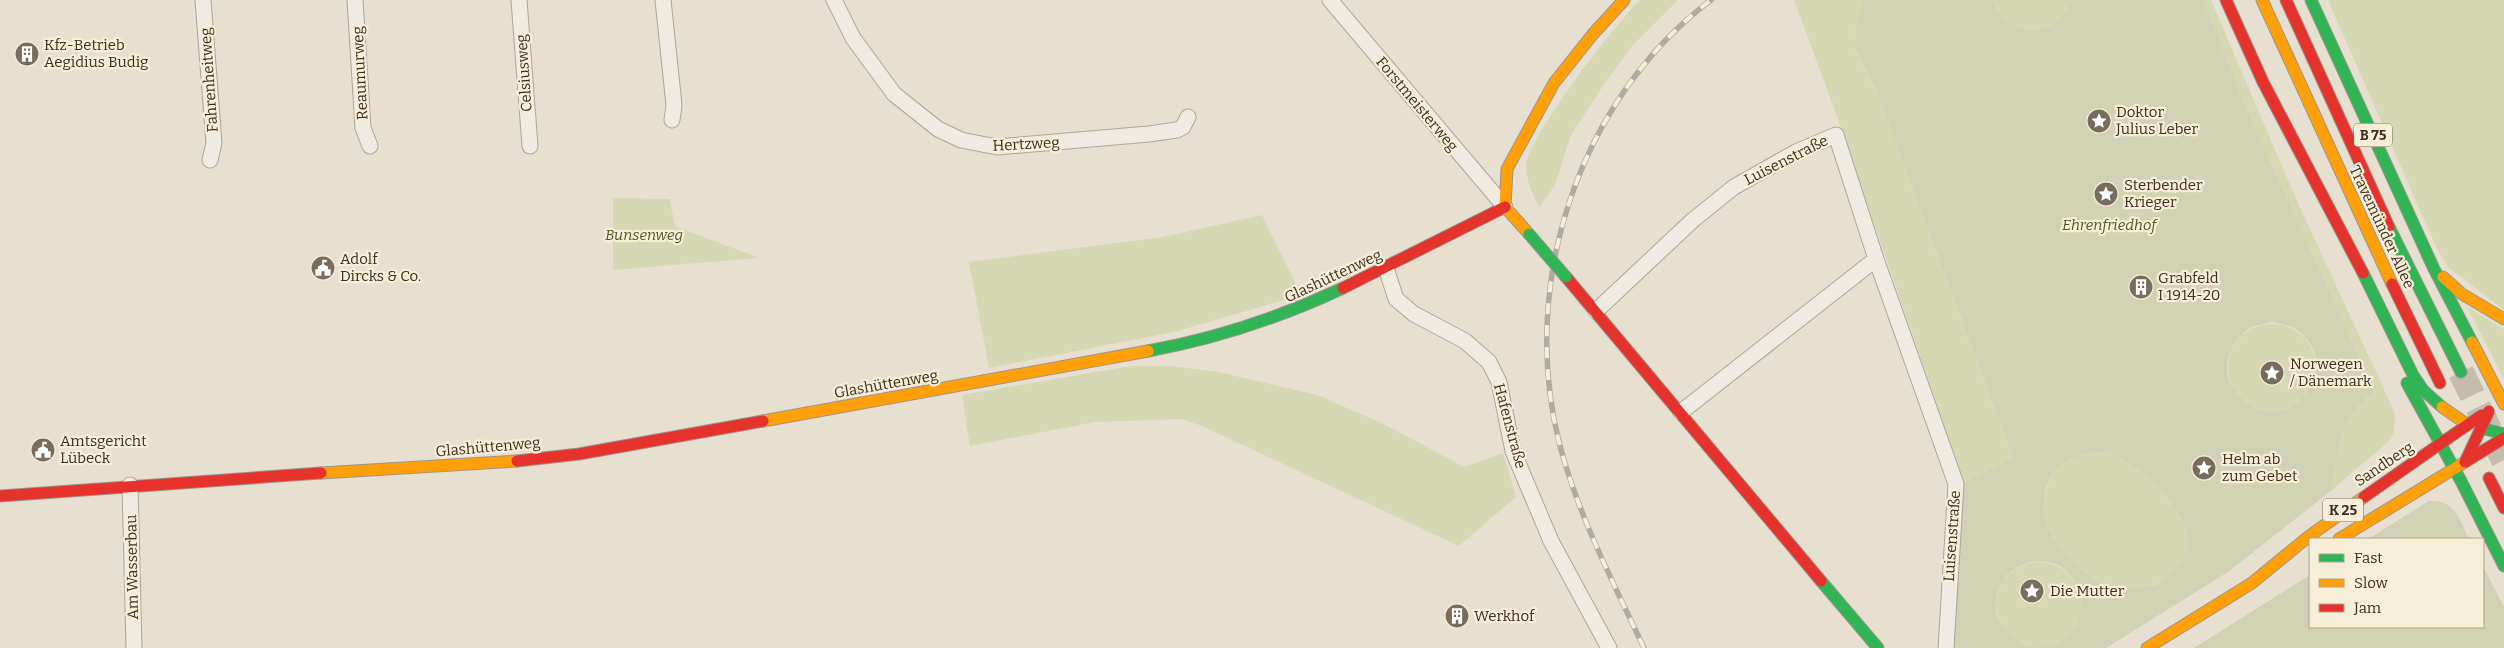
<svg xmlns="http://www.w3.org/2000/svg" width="2504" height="648" viewBox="0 0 2504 648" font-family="Bitter,serif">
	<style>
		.green { fill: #d6d7b3 }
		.cemetery { fill: #d1d1b3; fill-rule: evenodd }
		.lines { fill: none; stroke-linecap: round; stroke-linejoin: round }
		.highway-tunnel { stroke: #c5bcae; stroke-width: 26; stroke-dasharray: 26 13; stroke-linecap: butt }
		.street-casing { stroke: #ada599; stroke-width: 17 }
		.fast-casing { stroke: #9c958a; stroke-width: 13 }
		.slow-casing { stroke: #9c958a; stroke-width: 13 }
		.jam-casing { stroke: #9c958a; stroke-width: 13 }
		.street { stroke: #efebe3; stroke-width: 15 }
		.fast { stroke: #30b455; stroke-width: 11 }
		.slow { stroke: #ff9f0a; stroke-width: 11 }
		.jam { stroke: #e5322d; stroke-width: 11 }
		.rail-casing { stroke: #afaaa2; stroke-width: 5.5 }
		.rail { stroke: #f7eed8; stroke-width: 4; stroke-dasharray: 11; stroke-linecap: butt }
		.fast-bridge-casing { stroke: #9c958a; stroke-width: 13; stroke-linecap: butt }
		.slow-bridge-casing { stroke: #9c958a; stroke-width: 13; stroke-linecap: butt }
		.jam-bridge-casing { stroke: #9c958a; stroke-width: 13; stroke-linecap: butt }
		.fast-bridge { stroke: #30b455; stroke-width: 11 }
		.slow-bridge { stroke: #ff9f0a; stroke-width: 11 }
		.jam-bridge { stroke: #e5322d; stroke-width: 11 }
		.labels { text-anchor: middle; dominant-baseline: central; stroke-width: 4.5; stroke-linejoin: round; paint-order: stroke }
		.shield { fill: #f7eed8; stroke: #756857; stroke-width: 1 }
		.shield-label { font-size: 14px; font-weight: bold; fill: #3d2e20 }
		.poi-label { font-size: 15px; fill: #3d2e20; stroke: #f7eed8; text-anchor: start }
		.street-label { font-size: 15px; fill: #3d2e20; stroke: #f7eed8 }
		.park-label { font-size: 15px; font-style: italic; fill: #4d5a26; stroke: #f7eed8 }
	</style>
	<rect width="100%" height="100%" fill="#e7e0d1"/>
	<path class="green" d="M1640 0H1678L1632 46 1603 86 1571 135 1555 185 1539 208C1533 194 1526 181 1526 165 1527 139 1618 20 1640 0Z
		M1794 0H1864L1856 24 1855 47 1876 89 2013 459 1964 483 1835 111Z
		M1992 0H2073C2067 11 2061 20 2049 26 2028 36 1998 23 1992 0Z
		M2203 0H2211L2298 203 2395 413 2394 433 2389 441 2332 490C2335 454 2341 413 2375 392L2247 111Z
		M2328 0H2504V310L2449 268 2437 249Z
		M613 198 670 199 675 226 759 258 613 270Z
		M1262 215 1301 295 1174 332 989 368 969 262 1163 237Z
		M2467 307 2504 329V379Z
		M2228 368a44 44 0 1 1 88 0a44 44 0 1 1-88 0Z
		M1130 366H1171L1218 372 1317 395 1384 424 1464 467 1503 453 1516 497 1459 546 1202 426 1182 419 1095 422 970 446 962 395Z
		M2103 452C2139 462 2180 501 2188 539 2190 549 2183 558 2177 566 2172 575 2165 582 2154 585 2142 588 2122 592 2109 588 2099 585 2089 576 2081 569 2065 554 2047 535 2043 513 2043 508 2044 502 2045 498 2050 463 2071 453 2103 452Z
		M1996 605a43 43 0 1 1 86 0a43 43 0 1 1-86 0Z"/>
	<path class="cemetery" d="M1864 0H1992C1998 23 2028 36 2049 26 2061 20 2067 11 2073 0H2203L2247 111 2375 392C2341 413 2335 454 2332 490L2228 572 2106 648H2037C2107 642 2087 547 2027 563 2019 566 2010 570 2005 578 1984 609 2000 638 2034 648H1951L1964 483 2013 458 1876 89 1855 47 1856 24ZM2272 322C2279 324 2289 325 2294 328 2355 368 2278 453 2233 388 2219 368 2232 340 2250 328 2256 325 2265 324 2272 322ZM2103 452C2139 462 2180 501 2188 538 2190 549 2183 558 2177 566 2172 575 2165 582 2155 585 2142 588 2123 591 2109 588 2099 585 2089 576 2081 569 2065 554 2047 535 2043 513 2042 507 2045 500 2045 494 2050 463 2075 453 2103 452Z
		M2429 501C2456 500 2458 518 2469 539H2368Z
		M2483 566 2504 607V648H2194L2310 575V627H2483Z"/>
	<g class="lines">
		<path class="highway-tunnel" d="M2461 372 2504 460"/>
		<defs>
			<path id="street" d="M203 0 214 143 210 160
				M355 0 363 128 370 146
				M519 0 530 146
				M663 0 674 105 672 120
				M834 0 853 38 894 94 938 129 961 140 997 147 1149 134 1177 130 1183 127 1188 117
				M1330 0 1505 207
				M1386 268 1396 299 1414 314 1465 341 1489 362 1499 382 1513 451 1551 541 1609 648
				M1596 311 1693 220 1734 187 1796 152 1836 135 1876 259 1956 484 1946 648
				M1681 412 1876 259
				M130 485 134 648"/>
			<path id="fast" d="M2311 0 2434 269 2472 342
				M2389 227 2461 372
				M2363 273 2413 375 2423 390 2442 407
				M1148 351C1215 339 1281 317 1343 288
				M2407 383 2461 481 2504 566
				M1821 581 1878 648"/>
			<path id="slow" d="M2262 0 2392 284
				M1505 207 1507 169 1554 83 1593 34 1624 0
				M1505 207 1529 234
				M2443 277 2462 294 2504 319
				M2472 342 2504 404
				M763 421 1148 351
				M321 473 517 461
				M2339 539 2465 462
				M2147 648 2252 583 2308 537 2364 497"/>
			<path id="jam" d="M2226 0 2263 82 2363 273
				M2286 0 2389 227
				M1566 277 1821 581
				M2392 284 2440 383
				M1343 288 1505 207
				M517 461 579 454 763 421
				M2489 478 2504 508
				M0 496 321 473
				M2364 497 2447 439"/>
		</defs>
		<use href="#street" class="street-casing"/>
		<use href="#fast" class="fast-casing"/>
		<use href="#slow" class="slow-casing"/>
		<use href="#jam" class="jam-casing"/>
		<use href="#street" class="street"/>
		<use href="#fast" class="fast"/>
		<use href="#slow" class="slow"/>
		<use href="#jam" class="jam"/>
		<defs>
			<path id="rail" d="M1644 648C1613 582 1579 517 1560 446 1518 286 1578 100 1711 0"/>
		</defs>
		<use href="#rail" class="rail-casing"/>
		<use href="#rail" class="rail"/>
		<defs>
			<path id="fast-bridge" d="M1529 234 1566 277
				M2481 428 2504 434"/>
			<path id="slow-bridge" d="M2442 407 2468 425"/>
			<path id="jam-bridge" d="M2447 439 2482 415
				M2465 462 2504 438
				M2465 462 2489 411"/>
		</defs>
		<use href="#fast-bridge" class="fast-bridge-casing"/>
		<use href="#slow-bridge" class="slow-bridge-casing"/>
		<use href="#jam-bridge" class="jam-bridge-casing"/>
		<use href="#fast-bridge" class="fast-bridge"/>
		<use href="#slow-bridge" class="slow-bridge"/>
		<use href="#jam-bridge" class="jam-bridge"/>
	</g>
	<defs>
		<symbol id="building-disc" viewBox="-11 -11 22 22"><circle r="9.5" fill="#786c5e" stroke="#f7eed8"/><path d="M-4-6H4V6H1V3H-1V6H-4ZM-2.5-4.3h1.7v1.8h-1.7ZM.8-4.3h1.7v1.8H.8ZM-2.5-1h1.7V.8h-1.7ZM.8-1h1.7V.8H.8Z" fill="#fff"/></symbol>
		<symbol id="sight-disc" viewBox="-11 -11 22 22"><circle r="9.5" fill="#786c5e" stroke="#f7eed8"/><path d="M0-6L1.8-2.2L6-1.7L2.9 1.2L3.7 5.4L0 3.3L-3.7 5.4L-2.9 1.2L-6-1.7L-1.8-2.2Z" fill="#fff"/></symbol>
		<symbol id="civic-disc" viewBox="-11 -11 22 22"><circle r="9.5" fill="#786c5e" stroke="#f7eed8"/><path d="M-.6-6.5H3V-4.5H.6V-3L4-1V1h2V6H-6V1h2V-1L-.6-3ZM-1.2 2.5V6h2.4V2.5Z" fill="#fff"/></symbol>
	</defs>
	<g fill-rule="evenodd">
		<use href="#building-disc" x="13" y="40" width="28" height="28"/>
		<use href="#sight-disc" x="2085" y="107" width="28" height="28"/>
		<use href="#sight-disc" x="2092" y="180" width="28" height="28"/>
		<use href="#civic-disc" x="309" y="254" width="28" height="28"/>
		<use href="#building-disc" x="2127" y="273" width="28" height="28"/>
		<use href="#sight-disc" x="2258" y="359" width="28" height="28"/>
		<use href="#civic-disc" x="29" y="436" width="28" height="28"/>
		<use href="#sight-disc" x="2190" y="454" width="28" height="28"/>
		<use href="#sight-disc" x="2018" y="577" width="28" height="28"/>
		<use href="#building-disc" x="1443" y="602" width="28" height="28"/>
	</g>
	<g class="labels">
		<g class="shield">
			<rect x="2354" y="123.5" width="38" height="23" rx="4"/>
			<rect x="2323" y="498.5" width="40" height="23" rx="4"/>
		</g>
		<g class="shield-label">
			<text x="2373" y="135">B 75</text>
			<text x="2343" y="510">K 25</text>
		</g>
		<g class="poi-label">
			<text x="44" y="45">Kfz-Betrieb<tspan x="44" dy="17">Aegidius Budig</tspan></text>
			<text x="2116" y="112">Doktor<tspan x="2116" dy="17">Julius Leber</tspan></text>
			<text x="2124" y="185">Sterbender<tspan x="2124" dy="17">Krieger</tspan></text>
			<text x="340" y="259">Adolf<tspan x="340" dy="17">Dircks &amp; Co.</tspan></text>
			<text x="2158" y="278">Grabfeld<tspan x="2158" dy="17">I 1914-20</tspan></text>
			<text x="2290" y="364">Norwegen<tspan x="2290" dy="17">/ Dänemark</tspan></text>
			<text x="60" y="441">Amtsgericht<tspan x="60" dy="17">Lübeck</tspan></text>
			<text x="2222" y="459">Helm ab<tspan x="2222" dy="17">zum Gebet</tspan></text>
			<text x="2050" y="591">Die Mutter</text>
			<text x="1474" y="616">Werkhof</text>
		</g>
		<g class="street-label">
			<text transform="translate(360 73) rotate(-93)">Reaumurweg</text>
			<text transform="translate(524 73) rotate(-94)">Celsiusweg</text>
			<text transform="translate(209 80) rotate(-94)">Fahrenheitweg</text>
			<text transform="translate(1417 104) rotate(50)">Forstmeisterweg</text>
			<text transform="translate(1026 144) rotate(-3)">Hertzweg</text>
			<text transform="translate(1786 160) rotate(-27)">Luisenstraße</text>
			<text transform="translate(2382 227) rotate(65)">Travemünder Allee</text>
			<text transform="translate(1333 276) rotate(-25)">Glashüttenweg</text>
			<text transform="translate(886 384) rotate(-10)">Glashüttenweg</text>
			<text transform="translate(1510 426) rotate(75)">Hafenstraße</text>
			<text transform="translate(488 447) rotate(-5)">Glashüttenweg</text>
			<text transform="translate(2384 464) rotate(-34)">Sandberg</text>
			<text transform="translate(1952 536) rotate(-86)">Luisenstraße</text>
			<text transform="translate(132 567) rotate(-91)">Am Wasserbau</text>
		</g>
		<g class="park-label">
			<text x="2109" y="225">Ehrenfriedhof</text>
			<text x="644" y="235">Bunsenweg</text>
		</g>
	</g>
	<rect x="2309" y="538" width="175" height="90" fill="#f7eed8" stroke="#ada18e"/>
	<rect x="2319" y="554" width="25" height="8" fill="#30b455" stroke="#ada18e"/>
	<text x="2354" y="563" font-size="15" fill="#3d2e20">Fast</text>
	<rect x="2319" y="579" width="25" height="8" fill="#ff9f0a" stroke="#ada18e"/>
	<text x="2354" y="588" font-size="15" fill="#3d2e20">Slow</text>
	<rect x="2319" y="604" width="25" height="8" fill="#e5322d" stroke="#ada18e"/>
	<text x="2354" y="613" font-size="15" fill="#3d2e20">Jam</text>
</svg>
